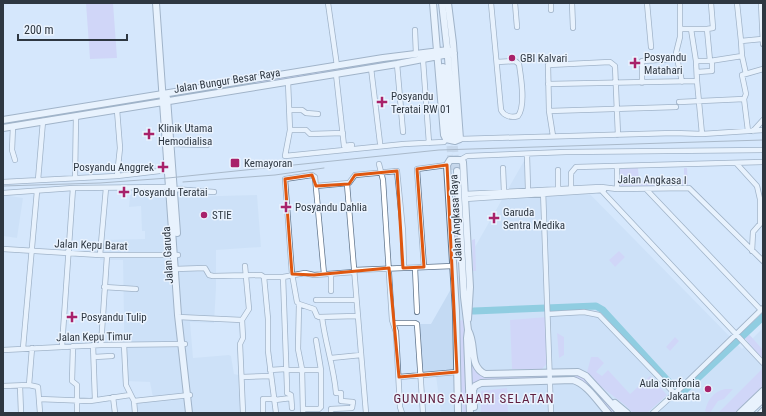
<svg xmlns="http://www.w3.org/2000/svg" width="766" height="416" viewBox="0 0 766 416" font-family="'Roboto Condensed',sans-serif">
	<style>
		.built { fill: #c4daf3 }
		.green { fill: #cac2f3 }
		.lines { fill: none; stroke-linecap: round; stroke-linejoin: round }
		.river { stroke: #3cadc0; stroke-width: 7 }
		.major-tunnel { stroke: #b4c4d7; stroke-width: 6; stroke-dasharray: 6 3; stroke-linecap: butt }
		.minor-casing { stroke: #61758c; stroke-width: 6 }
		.major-casing { stroke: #61758c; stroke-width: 8 }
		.minor { stroke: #fff; stroke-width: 4.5 }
		.major { stroke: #fff; stroke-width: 6 }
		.rail { stroke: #74818f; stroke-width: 1 }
		.marked { fill: none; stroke: #df570f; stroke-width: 3; stroke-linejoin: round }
		.poi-dot { fill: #a8226a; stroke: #eaf3fe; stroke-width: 1.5 }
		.labels { text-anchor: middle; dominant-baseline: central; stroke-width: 3; stroke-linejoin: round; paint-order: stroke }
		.poi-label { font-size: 11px; fill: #2e3741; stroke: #eaf3fe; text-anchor: start }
		.street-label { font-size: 11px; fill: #2e3741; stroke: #eaf3fe }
		.quarter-label { font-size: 13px; letter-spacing: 1px; fill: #60203f; stroke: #eaf3fe }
	</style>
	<rect width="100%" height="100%" fill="#d5e7fc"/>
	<path class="built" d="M528 154 530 188 581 185 742 349 763 328V392L743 413H441L436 376 423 378 418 324H431Z
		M183 185 184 197 257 195 261 247 216 250V288L214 323 190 322 193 358 229 355 231 356 234 374 243 376 244 413H136L135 402 153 398 150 382 125 381 123 260H100L101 240 145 239V231H142L141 206 129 207 130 196 138 187Z
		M3 195 23 198 17 238 3 236Z"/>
	<path class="green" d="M86 3H113L117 58 90 59Z
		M406 57 407 60 255 84 254 82Z
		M248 83V85L202 93V90Z
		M118 104V107L3 125V122Z
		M638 168 639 181 684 180V168H687L688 185 619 188V169Z
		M475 239 476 271H473L472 240Z
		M619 251 625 257 615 267 609 260Z
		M547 317 548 362 542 369H512L510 320Z
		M464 320 467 361V338L480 371 578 372 620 413H608L580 383 478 384 470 413H463L456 321Z
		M557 333 564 337V355L559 358Z
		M748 333 763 350V361L743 336Z
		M675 337 679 341 670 351 666 347Z
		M591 357H598L604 363 596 372 602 376 608 370 630 394 650 376 667 395 647 413H633L625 405 599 385 587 372Z
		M763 368V392L741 413H718Z
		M507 388 508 413H481V391Z
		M725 389H733L724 399 718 401 710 413H708L705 411C708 399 713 392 725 389Z"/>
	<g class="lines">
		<path class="river" d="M474 311 596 306 603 310 668 381 682 393 763 317"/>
		<path class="major-tunnel" d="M449 137 451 171
			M454 137 457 171"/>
		<defs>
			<path id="minor" d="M328 3 337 66
				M491 3 501 110C504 116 511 118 518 116 526 106 521 77 519 64L515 61 497 62
				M515 3 517 27
				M572 3 573 28
				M647 3 651 47
				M680 3V37L676 53 682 82
				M737 3 741 41 762 39
				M761 3 763 44
				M551 10V3
				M681 29H707
				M691 29 696 61
				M415 30 416 54
				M741 41 742 56 746 74
				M423 60 429 143
				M710 61 742 56
				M397 64 403 132
				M371 68 380 143
				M697 72 712 71V64
				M336 74 344 146 352 145
				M697 81 696 61H710L707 29 713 28 711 3
				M288 82 290 130 285 156 404 144 444 142 446 139
				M642 83V61L674 59
				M548 84 697 81 702 134
				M744 99 746 94 742 75 763 69
				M679 102 744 99 748 131
				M117 110 120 148 117 176
				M290 110H302L306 113 318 114
				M549 111 676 107
				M13 126 12 150 15 160
				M290 130H306L310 134 343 133
				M753 131 763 120
				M553 136 549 111 548 65 610 62 615 66 618 135
				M460 139 674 133 702 134 763 130
				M170 144 207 145
				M527 155 528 190
				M460 160 467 156 566 152 763 150
				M379 164 383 180 392 320 396 332 400 407 402 413
				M737 164 757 186 760 199V224L753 232 752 251
				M617 167V189
				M503 168 504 192
				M558 170V189
				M75 178 76 116
				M38 180 43 121
				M3 182 117 176 168 170
				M347 184 366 413
				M316 186 349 183 355 175 397 171 403 231 404 268
				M601 187 602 191 763 363
				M571 188V173L576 167 763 162
				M174 189 214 192
				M646 189 761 310
				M543 190 551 413
				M3 193 73 188 169 187
				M465 194 601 187 617 189 689 188 763 261
				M465 199 604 190
				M3 249 100 255H178
				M100 255 106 188
				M424 267 417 169 447 165
				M415 268 417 312
				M175 269 205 268 209 275 213 276 261 275 264 277H283L305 273 314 275 354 272
				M354 270 453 266
				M324 274 315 177 312 175 285 179 292 274 297 302 299 304 314 309 317 316 319 317 357 316
				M331 274V291
				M264 277 268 319V351L276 413
				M283 277 287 387V393L291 395 292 408
				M104 287 136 289
				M316 300H356
				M299 304 298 349 302 369 303 413
				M548 314 584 312 599 315 675 394
				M178 317 242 320
				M322 317C325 343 334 367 336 393H341V401L353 402 352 408 331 409V413
				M242 320 243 338 240 344 243 413
				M242 320 249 309 245 266
				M393 323H415L417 324 423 413
				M93 345 95 400
				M101 345 107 256
				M124 345 126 385 134 401 135 413
				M62 346 73 188
				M73 346 72 381 77 385V413
				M23 348 37 191
				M32 348 29 385 38 387 40 413
				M3 350 101 345 185 344
				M94 357 112 356
				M331 358 361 355
				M270 370 286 369
				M286 370H321L316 340
				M242 377 271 376
				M399 377 457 372
				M3 386 29 385
				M20 386 21 413
				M113 397 115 413
				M39 399 90 401 130 395
				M275 400 291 398
				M134 401 190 395
				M303 409H319L321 407V370
				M263 413V399H275
				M653 413 684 385 763 308"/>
			<path id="major" d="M156 3 178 315 189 413
				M433 3 444 135 446 139 455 141 460 139 453 43 448 3
				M442 3 447 47
				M448 58 454 137
				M443 67 449 137
				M167 98 177 233
				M3 120 383 58 448 50
				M3 128 397 64 454 53
				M457 171 464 297 468 330 467 338 470 413
				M468 330C477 345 468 366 485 374L578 372 586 376 620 413
				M615 403 627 413
				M474 407 473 390 475 386 481 383 573 380C587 384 598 402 608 413
				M458 413 456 311 447 165 450 160H460L463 162 470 287 468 319
				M740 413 763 391
				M748 413 763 399
				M761 413 763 411"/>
		</defs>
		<use href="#minor" class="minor-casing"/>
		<use href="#major" class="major-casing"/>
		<use href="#minor" class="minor"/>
		<use href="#major" class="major"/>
		<path class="rail" d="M183 182 275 175 324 168
			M3 186 100 183 168 178 439 150 763 140"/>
	</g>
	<path d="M0 0H766V416H0ZM447 165 457 372 399 377 389 268 314 275 292 274 285 179 312 175 316 186 349 184 355 175 397 171 403 268 424 267 417 169Z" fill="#d5e7fc" fill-opacity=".55" fill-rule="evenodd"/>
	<path class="marked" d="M447 165 457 372 399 377 389 268 314 275 292 274 285 179 312 175 316 186 349 184 355 175 397 171 403 268 424 267 417 169Z"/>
	<g class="poi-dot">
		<circle cx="512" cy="58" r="4"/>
		<path d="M633 57h4v4h4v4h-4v4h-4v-4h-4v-4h4z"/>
		<path d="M380 96h4v4h4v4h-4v4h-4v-4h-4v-4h4z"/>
		<path d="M147 128h4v4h4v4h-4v4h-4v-4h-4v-4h4z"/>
		<rect x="230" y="158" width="10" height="10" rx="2"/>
		<path d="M161 161h4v4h4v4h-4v4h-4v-4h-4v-4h4z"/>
		<path d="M122 186h4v4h4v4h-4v4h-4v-4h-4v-4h4z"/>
		<path d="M284 201h4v4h4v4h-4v4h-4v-4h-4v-4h4z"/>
		<circle cx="204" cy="215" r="4"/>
		<path d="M492 212h4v4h4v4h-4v4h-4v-4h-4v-4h4z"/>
		<path d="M70 311h4v4h4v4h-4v4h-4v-4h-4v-4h4z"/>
		<circle cx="708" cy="389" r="4"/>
	</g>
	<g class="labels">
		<g class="poi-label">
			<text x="644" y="57">Posyandu<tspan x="644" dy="13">Matahari</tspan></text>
			<text x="520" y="58">GBI Kalvari</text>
			<text x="391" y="96">Posyandu<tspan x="391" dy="13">Teratai RW 01</tspan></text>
			<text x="158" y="128">Klinik Utama<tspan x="158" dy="13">Hemodialisa</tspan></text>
			<text x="244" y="163">Kemayoran</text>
			<text x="154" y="167" text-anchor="end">Posyandu Anggrek</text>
			<text x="133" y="192">Posyandu Teratai</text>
			<text x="295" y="207">Posyandu Dahlia</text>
			<text x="503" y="212">Garuda<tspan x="503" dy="13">Sentra Medika</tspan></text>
			<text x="212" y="215">STIE</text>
			<text x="81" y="317">Posyandu Tulip</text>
			<text x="700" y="383" text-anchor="end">Aula Simfonia<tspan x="700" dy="13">Jakarta</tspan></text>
		</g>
		<g class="street-label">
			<text transform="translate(227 81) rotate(-9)">Jalan Bungur Besar Raya</text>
			<text transform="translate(652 180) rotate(1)">Jalan Angkasa I</text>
			<text transform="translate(456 218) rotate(-93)">Jalan Angkasa Raya</text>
			<text transform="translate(91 245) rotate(2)">Jalan Kepu Barat</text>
			<text transform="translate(168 255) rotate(-93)">Jalan Garuda</text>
			<text transform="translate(94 337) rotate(-1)">Jalan Kepu Timur</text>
		</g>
		<g class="quarter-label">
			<text x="474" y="398">GUNUNG SAHARI SELATAN</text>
		</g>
	</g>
	<rect width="766" height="416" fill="none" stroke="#2e3741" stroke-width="8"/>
	<path d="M18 34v6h109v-6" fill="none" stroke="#2e3741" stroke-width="2"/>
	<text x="24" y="34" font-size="12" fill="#2e3741" stroke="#eaf3fe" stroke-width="3" paint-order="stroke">200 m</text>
</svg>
